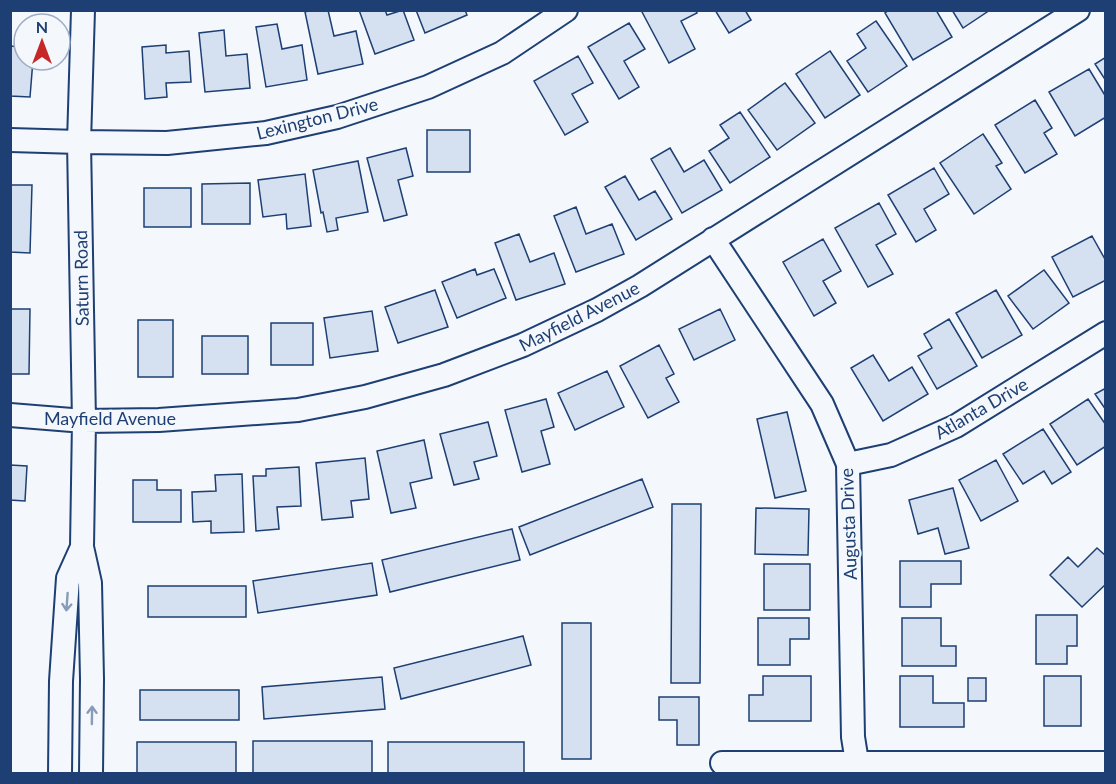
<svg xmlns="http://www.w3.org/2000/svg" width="1116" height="784" viewBox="0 0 1116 784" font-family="Lato,sans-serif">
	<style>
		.building { fill: #d5e0f0; stroke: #1d3f73; stroke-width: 1.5 }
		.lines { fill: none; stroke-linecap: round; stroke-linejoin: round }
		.minor-casing { stroke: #1d3f73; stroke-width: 26 }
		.minor { stroke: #f4f7fb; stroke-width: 22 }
		.oneway { stroke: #889bb7 }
		.labels { text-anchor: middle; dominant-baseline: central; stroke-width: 4.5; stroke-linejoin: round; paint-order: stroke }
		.street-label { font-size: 18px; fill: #1d3f73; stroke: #f4f7fb }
	</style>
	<rect width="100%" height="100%" fill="#f4f7fb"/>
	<path class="building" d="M311 10H328L334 36 356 31 363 64 318 74 305 12Z
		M359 10H385L387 15 403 10 414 40 375 54Z
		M416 10H465L467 15 425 33Z
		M641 10H695L697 13 681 21 695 49 669 63Z
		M715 10H745L751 20 729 33Z
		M889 10H936L952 37 913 60 885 13Z
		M952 10H990L963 28Z
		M876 21 907 66 868 92 847 61 866 48 857 34Z
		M629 23 645 49 624 61 639 87 619 99 588 47Z
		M277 24 282 49 302 45 307 80 266 87 256 27Z
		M224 30 226 56 247 54 250 88 205 92 199 33Z
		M166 45V53L189 51 191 82 166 83 167 97 145 99 142 47Z
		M10 46 21 47V56H24V60H33L30 97 10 96Z
		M830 51 860 95 825 118 796 74Z
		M578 56 593 83 572 94 588 122 565 135 534 81Z
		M1106 57V81L1095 64Z
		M1089 69 1106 97V117L1075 136 1049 92Z
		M785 83 815 123 777 150 748 110Z
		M1035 100 1052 128 1044 133 1057 154 1025 173 995 125Z
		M740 112 770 157 730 183 709 151 729 138 720 125Z
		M427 130H470V172H427Z
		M983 134 1002 163 996 166 1011 189 974 214 940 163Z
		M406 148 413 176 398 180 407 215 384 221 367 158Z
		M670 148 684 172 704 160 722 190 682 213 651 159Z
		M358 161 368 212 336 218 338 230 327 232 323 212 321 213 313 170Z
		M934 168 949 194 924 209 936 230 916 242 888 195Z
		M305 174 311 226 287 229 286 214 263 217 258 180Z
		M625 176 639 200 655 191 672 219 636 240 605 187Z
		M250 183V224H202V184Z
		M10 185H32L30 253 10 252Z
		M144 188H191V227H144Z
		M879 203 896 234 876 245 893 274 868 287 835 228Z
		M576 207 586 234 612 224 624 254 576 272 554 216Z
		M519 234 530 262 554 253 565 284 516 300 495 243Z
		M1092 236 1106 261V280L1073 297 1052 257Z
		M823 239 841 271 823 281 836 303 814 316 783 262Z
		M475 269 477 275 494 269 506 298 457 318 442 282Z
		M1044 270 1069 303 1033 329 1008 296Z
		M435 290 448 327 398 343 385 307Z
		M996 290 1022 335 982 358 956 313Z
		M10 309H30L29 374H10Z
		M720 309 735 340 694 360 679 329Z
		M372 311 378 351 330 358 324 318Z
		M949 319 977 366 937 389 918 356 932 348 924 334Z
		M138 320H173V377H138Z
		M271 323H313V365H271Z
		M202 336H248V374H202Z
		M659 345 674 374 666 378 679 402 648 418 620 366Z
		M873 355 889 381 912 367 928 394 883 421 851 368Z
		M607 371 624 407 575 430 558 393Z
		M1106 388V410L1095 394Z
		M546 399 554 427 541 431 550 464 522 472 505 410Z
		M1088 399 1106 425V446L1077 465 1050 424Z
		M787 412 806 491 775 498 757 419Z
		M488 422 497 456 474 462 479 479 454 485 440 434Z
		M1043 429 1071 472 1052 484 1044 471 1023 484 1003 454Z
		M424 440 432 478 410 483 416 508 391 513 377 451Z
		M365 458 369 499 351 501 353 517 322 520 316 463Z
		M996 460 1018 501 981 521 959 480Z
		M10 465 27 466 25 501 10 500Z
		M299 467 301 506 277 507 279 529 256 531 253 476H266V469Z
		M242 474 244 532 211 533V521L193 522 192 492 216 491 215 475Z
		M642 479 653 507 530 555 519 527Z
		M133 480H157V490H181V522H133Z
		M953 488 969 548 945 554 938 528 918 534 909 500Z
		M672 504H701L700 683H671Z
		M756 508 809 509 808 555 755 554Z
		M512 529 520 560 390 592 382 560Z
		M1097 548 1106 556V584L1082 607 1050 575 1068 557 1078 567Z
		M900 561H961V584H931V607H900Z
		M372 563 377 595 258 613 253 581Z
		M764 564H810V610H764Z
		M148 586H246V617H148Z
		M1036 615H1077V646H1067V664H1036Z
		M758 618H809V639H790V665H758Z
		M902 618H941V646H956V666H902Z
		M562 623H591V759H562Z
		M523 636 531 665 401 699 394 668Z
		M763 676H811V721H749V695H763Z
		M900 676H933V703H964V727H900Z
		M1044 676H1081V726H1044Z
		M382 677 385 709 264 719 262 687Z
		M968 678H986V701H968Z
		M140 690H239V720H140Z
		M659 697H699V745H677V720H659Z
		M253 741H372V774H253Z
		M137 742H236V773H137Z
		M388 742H524V774H388Z"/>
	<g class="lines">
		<defs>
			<path id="minor" d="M83 10 79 142 84 421 82 547 90 583 92 679 91 774
				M10 140 79 142 167 143 266 133 337 117 428 87 502 53 566 10
				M713 239 822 404 848 464 853 737 857 762V774
				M10 415 84 421 159 420 298 410 365 397 444 375 523 345 597 310 640 286 1078 10
				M848 464 891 455 956 426 1106 333
				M722 763H1106
				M60 774 61 681 68 578 82 547"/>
		</defs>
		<use href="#minor" class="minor-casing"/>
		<use href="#minor" class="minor"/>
	</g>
	<defs><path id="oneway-shaft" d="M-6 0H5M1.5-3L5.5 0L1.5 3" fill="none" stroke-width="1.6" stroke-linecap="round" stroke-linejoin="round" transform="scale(1.5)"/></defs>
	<g class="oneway">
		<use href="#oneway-shaft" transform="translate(67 602) rotate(94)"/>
		<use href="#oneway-shaft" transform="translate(92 715) rotate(-89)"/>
	</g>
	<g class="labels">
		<g class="street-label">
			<text transform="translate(317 118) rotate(-14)">Lexington Drive</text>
			<text transform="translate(81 278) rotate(-91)">Saturn Road</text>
			<text transform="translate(579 316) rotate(-27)">Mayfield Avenue</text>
			<text transform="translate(981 408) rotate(-30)">Atlanta Drive</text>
			<text x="110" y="418">Mayfield Avenue</text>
			<text transform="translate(848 524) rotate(-92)">Augusta Drive</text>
		</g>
	</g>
	<rect width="1116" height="784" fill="none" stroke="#1d3f73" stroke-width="24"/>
	<g transform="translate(42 42)"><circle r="28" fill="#f4f7fb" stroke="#9eadc5" stroke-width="1.5"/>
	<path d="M0-4.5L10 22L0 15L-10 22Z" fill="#c62828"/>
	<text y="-9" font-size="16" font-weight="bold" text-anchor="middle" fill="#1d3f73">N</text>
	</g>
</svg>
